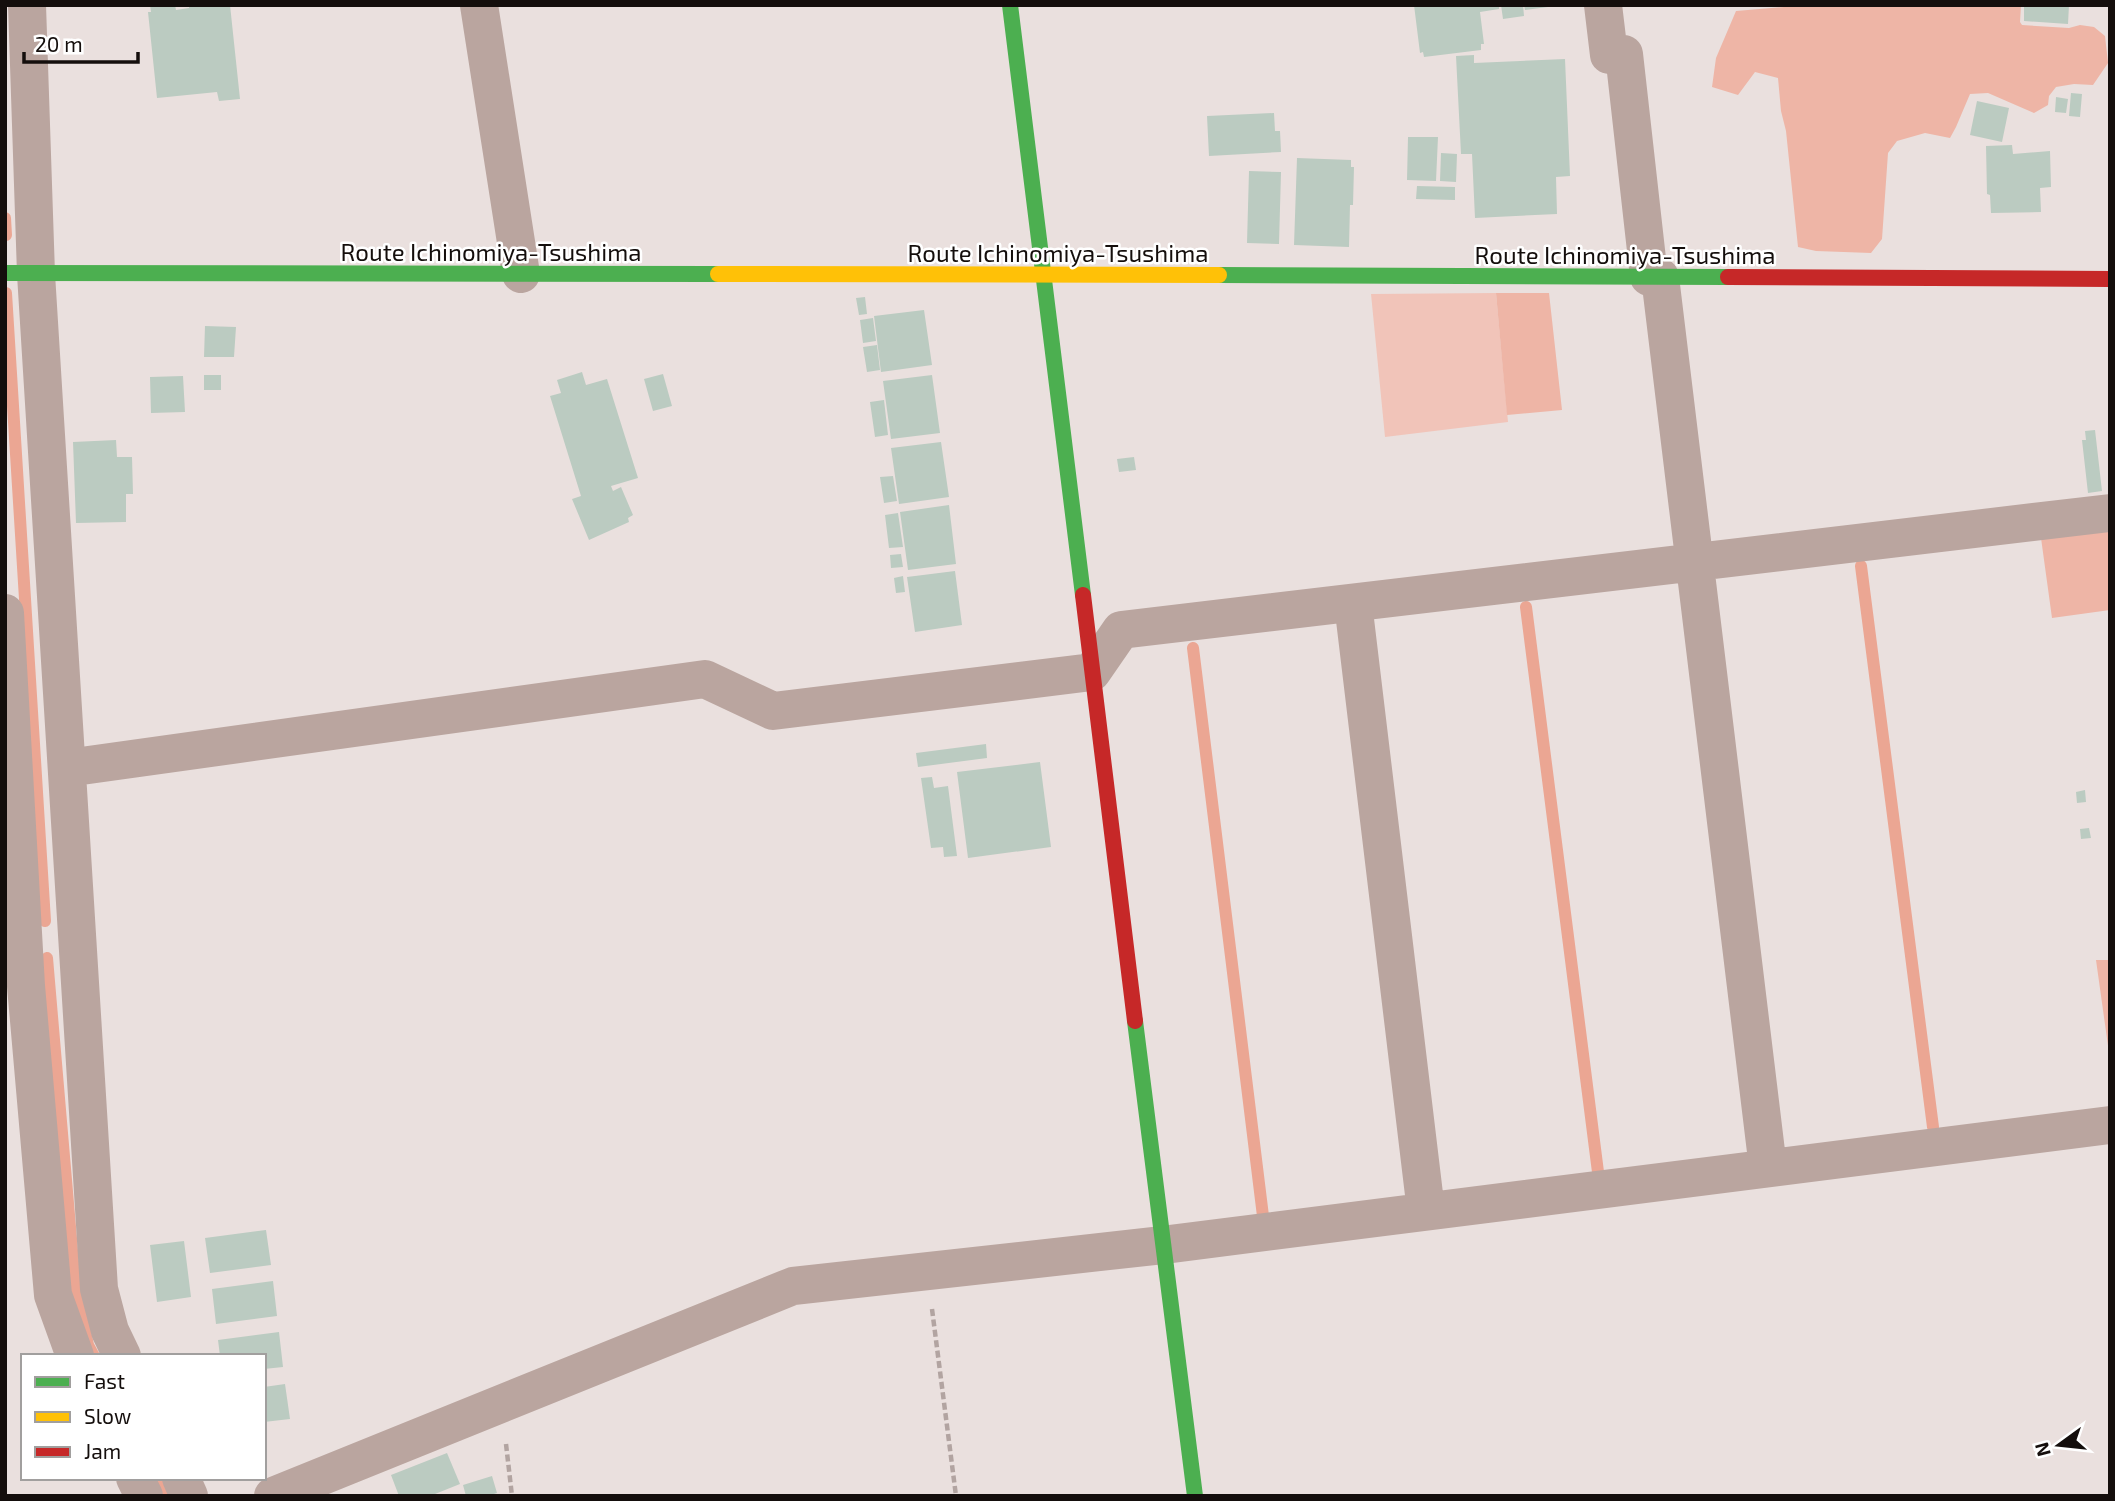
<svg xmlns="http://www.w3.org/2000/svg" width="2115" height="1501" viewBox="0 0 2115 1501" font-family="'Exo 2',sans-serif">
	<style>
		.green { fill: #f1c4b9 }
		.forest { fill: #eeb5a6 }
		.lines { fill: none; stroke-linecap: round; stroke-linejoin: round }
		.stream { stroke: #eba693; stroke-width: 12 }
		.building { fill: #bbcbc1 }
		.path { stroke: #b2a4a1; stroke-width: 4.5; stroke-dasharray: 7 3.5; stroke-linecap: butt }
		.street { stroke: #baa59f; stroke-width: 38 }
		.fast { stroke: #4caf50; stroke-width: 16 }
		.slow { stroke: #ffc107; stroke-width: 16 }
		.jam { stroke: #c62828; stroke-width: 16 }
		.labels { text-anchor: middle; dominant-baseline: central; stroke-width: 5; stroke-linejoin: round; paint-order: stroke }
		.street-label { font-size: 24px; fill: #140e0c; stroke: #fff }
	</style>
	<rect width="100%" height="100%" fill="#eae0de"/>
	<path class="green" d="M1496 293 1508 422 1385 437 1371 294Z"/>
	<path class="forest" d="M1808 5H2021L2020 22 2022 25 2069 28 2080 25 2094 27 2105 36 2108 63 2093 85 2074 84 2056 87 2049 96 2048 105 2034 113 1988 93 1970 94 1956 127 1950 138 1925 133 1897 141 1888 153 1882 239 1871 253 1816 251 1798 247 1786 131 1781 111 1778 78 1755 72 1738 95 1712 87 1716 58 1736 11Z
		M1496 293H1549L1562 410 1507 415Z
		M2110 529V610L2052 618 2041 538Z
		M2096 960H2110V1060Z"/>
	<g class="lines">
		<path class="stream" d="M5 218 6 235
			M6 293 45 921
			M1861 566 1933 1127
			M1526 607 1598 1172
			M1193 648 1263 1216
			M47 958 75 1285 88 1345 94 1356
			M160 1478 167 1496"/>
	</g>
	<path class="building" d="M150 5H175L176 10 189 8V5H230L240 99 219 101 217 92 157 98 148 12H151Z
		M1414 5H1499V9L1480 12 1484 44H1481V50L1424 57 1423 52 1420 53Z
		M1501 5H1523L1524 16 1503 19Z
		M1524 5H1548V7L1525 10Z
		M2024 5H2069L2068 24 2024 21Z
		M1474 55V63L1565 59 1570 176 1556 177 1557 214 1475 218 1472 154H1461L1456 56Z
		M2071 93 2082 94 2080 117 2069 116Z
		M2056 97 2068 99 2066 113 2055 112Z
		M1977 101 2009 108 2002 142 1970 135Z
		M1274 113 1275 131H1280L1281 152 1209 156 1207 116Z
		M1408 137H1438L1436 181 1407 180Z
		M2012 145 2013 154 2050 151 2051 187 2040 188 2041 212 1991 213 1990 195 1987 194 1986 146Z
		M1441 153 1457 154 1456 182 1440 181Z
		M1297 158 1351 160V167H1354L1353 205H1350L1349 247 1294 245Z
		M1249 171 1281 172 1279 244 1247 243Z
		M1417 186 1455 187V200L1416 199Z
		M865 297 867 314 859 315 856 298Z
		M924 310 932 365 881 372 874 316Z
		M873 318 876 341 863 343 860 320Z
		M205 326 236 327 234 357H204Z
		M877 345 880 370 867 372 863 347Z
		M582 372 586 385 607 379 638 478 611 486 613 491 621 487 633 515 628 518 629 522 589 540 572 499 581 496 550 396 561 393 557 380Z
		M663 374 672 406 653 411 644 379Z
		M204 375H221V390H204Z
		M932 375 940 433 891 439 883 381Z
		M183 376 185 412 151 413 150 377Z
		M884 400 888 435 875 437 870 402Z
		M2095 430 2102 491 2088 493 2082 440H2086L2085 431Z
		M116 440 117 457H132L133 494H126V522L76 523 73 442Z
		M941 442 949 497 899 504 891 448Z
		M1134 457 1136 470 1119 472 1117 459Z
		M893 476 897 501 884 503 880 477Z
		M949 505 956 564 908 570 900 512Z
		M898 513 903 547 889 548 885 515Z
		M901 554 903 567 891 568 890 555Z
		M955 571 962 625 915 632 907 577Z
		M903 576 905 592 896 593 894 578Z
		M986 744 987 758 918 767 916 753Z
		M1040 762 1051 847 968 858 957 772Z
		M932 777 934 788 948 786 957 856 944 857 943 847 931 848 921 778Z
		M2085 790 2086 802 2077 803 2076 792Z
		M2089 828 2091 838 2081 839 2080 829Z
		M266 1230 271 1265 210 1273 205 1238Z
		M184 1241 191 1297 157 1302 150 1245Z
		M273 1281 277 1316 216 1324 212 1289Z
		M279 1332 283 1367 264 1369V1356H220L218 1340Z
		M285 1384 290 1419 264 1422V1387Z
		M447 1453 460 1484 430 1496H399L391 1475Z
		M492 1476 497 1493 488 1496H466L463 1485Z"/>
	<g class="lines">
		<path class="path" d="M932 1309 956 1496
			M506 1444 512 1496"/>
		<path class="street" d="M27 5 36 274 99 1289 110 1331 122 1356
			M479 5 521 274
			M1603 5 1609 55 1624 54 1649 277
			M1660 277 1768 1168
			M1353 603 1426 1211
			M5 613 26 986 53 1295 75 1356
			M67 768 705 679 773 711 1092 672 1121 630 2110 513
			M135 1478 144 1496
			M181 1478 189 1496
			M273 1496 793 1286 1163 1245 2110 1125"/>
		<path class="fast" d="M1010 5 1083 595
			M5 273 718 274
			M1219 275 1728 277
			M1135 1021 1195 1496"/>
		<path class="slow" d="M718 274 1219 275"/>
		<path class="jam" d="M1728 277 2110 279
			M1083 595 1135 1021"/>
	</g>
	<g class="labels">
		<g class="street-label">
			<text x="491" y="251">Route Ichinomiya-Tsushima</text>
			<text x="1058" y="252">Route Ichinomiya-Tsushima</text>
			<text x="1625" y="254">Route Ichinomiya-Tsushima</text>
		</g>
	</g>
	<rect width="2115" height="1501" fill="none" stroke="#140e0c" stroke-width="14"/>
	<rect x="21" y="1354" width="245" height="126" fill="#ffffff" stroke="#a19f9e" stroke-width="2"/>
	<rect x="35" y="1377" width="35" height="10" fill="#4caf50" stroke="#a19f9e" stroke-width="2"/>
	<text x="84" y="1389" font-size="21" fill="#140e0c">Fast</text>
	<rect x="35" y="1412" width="35" height="10" fill="#ffc107" stroke="#a19f9e" stroke-width="2"/>
	<text x="84" y="1424" font-size="21" fill="#140e0c">Slow</text>
	<rect x="35" y="1447" width="35" height="10" fill="#c62828" stroke="#a19f9e" stroke-width="2"/>
	<text x="84" y="1459" font-size="21" fill="#140e0c">Jam</text>
	<g transform="translate(2059 1445) rotate(255)" stroke="#ffffff" stroke-width="5" paint-order="stroke">
	<path d="M0-5L12 26L0 18L-12 26Z" fill="#140e0c"/>
	<text y="-10" font-size="19" font-weight="bold" text-anchor="middle" fill="#140e0c">N</text>
	</g>
	<path d="M24 52v10h114v-10" fill="none" stroke="#140e0c" stroke-width="3.5"/>
	<text x="35" y="52" font-size="21" fill="#140e0c" stroke="#ffffff" stroke-width="5" paint-order="stroke">20 m</text>
</svg>
